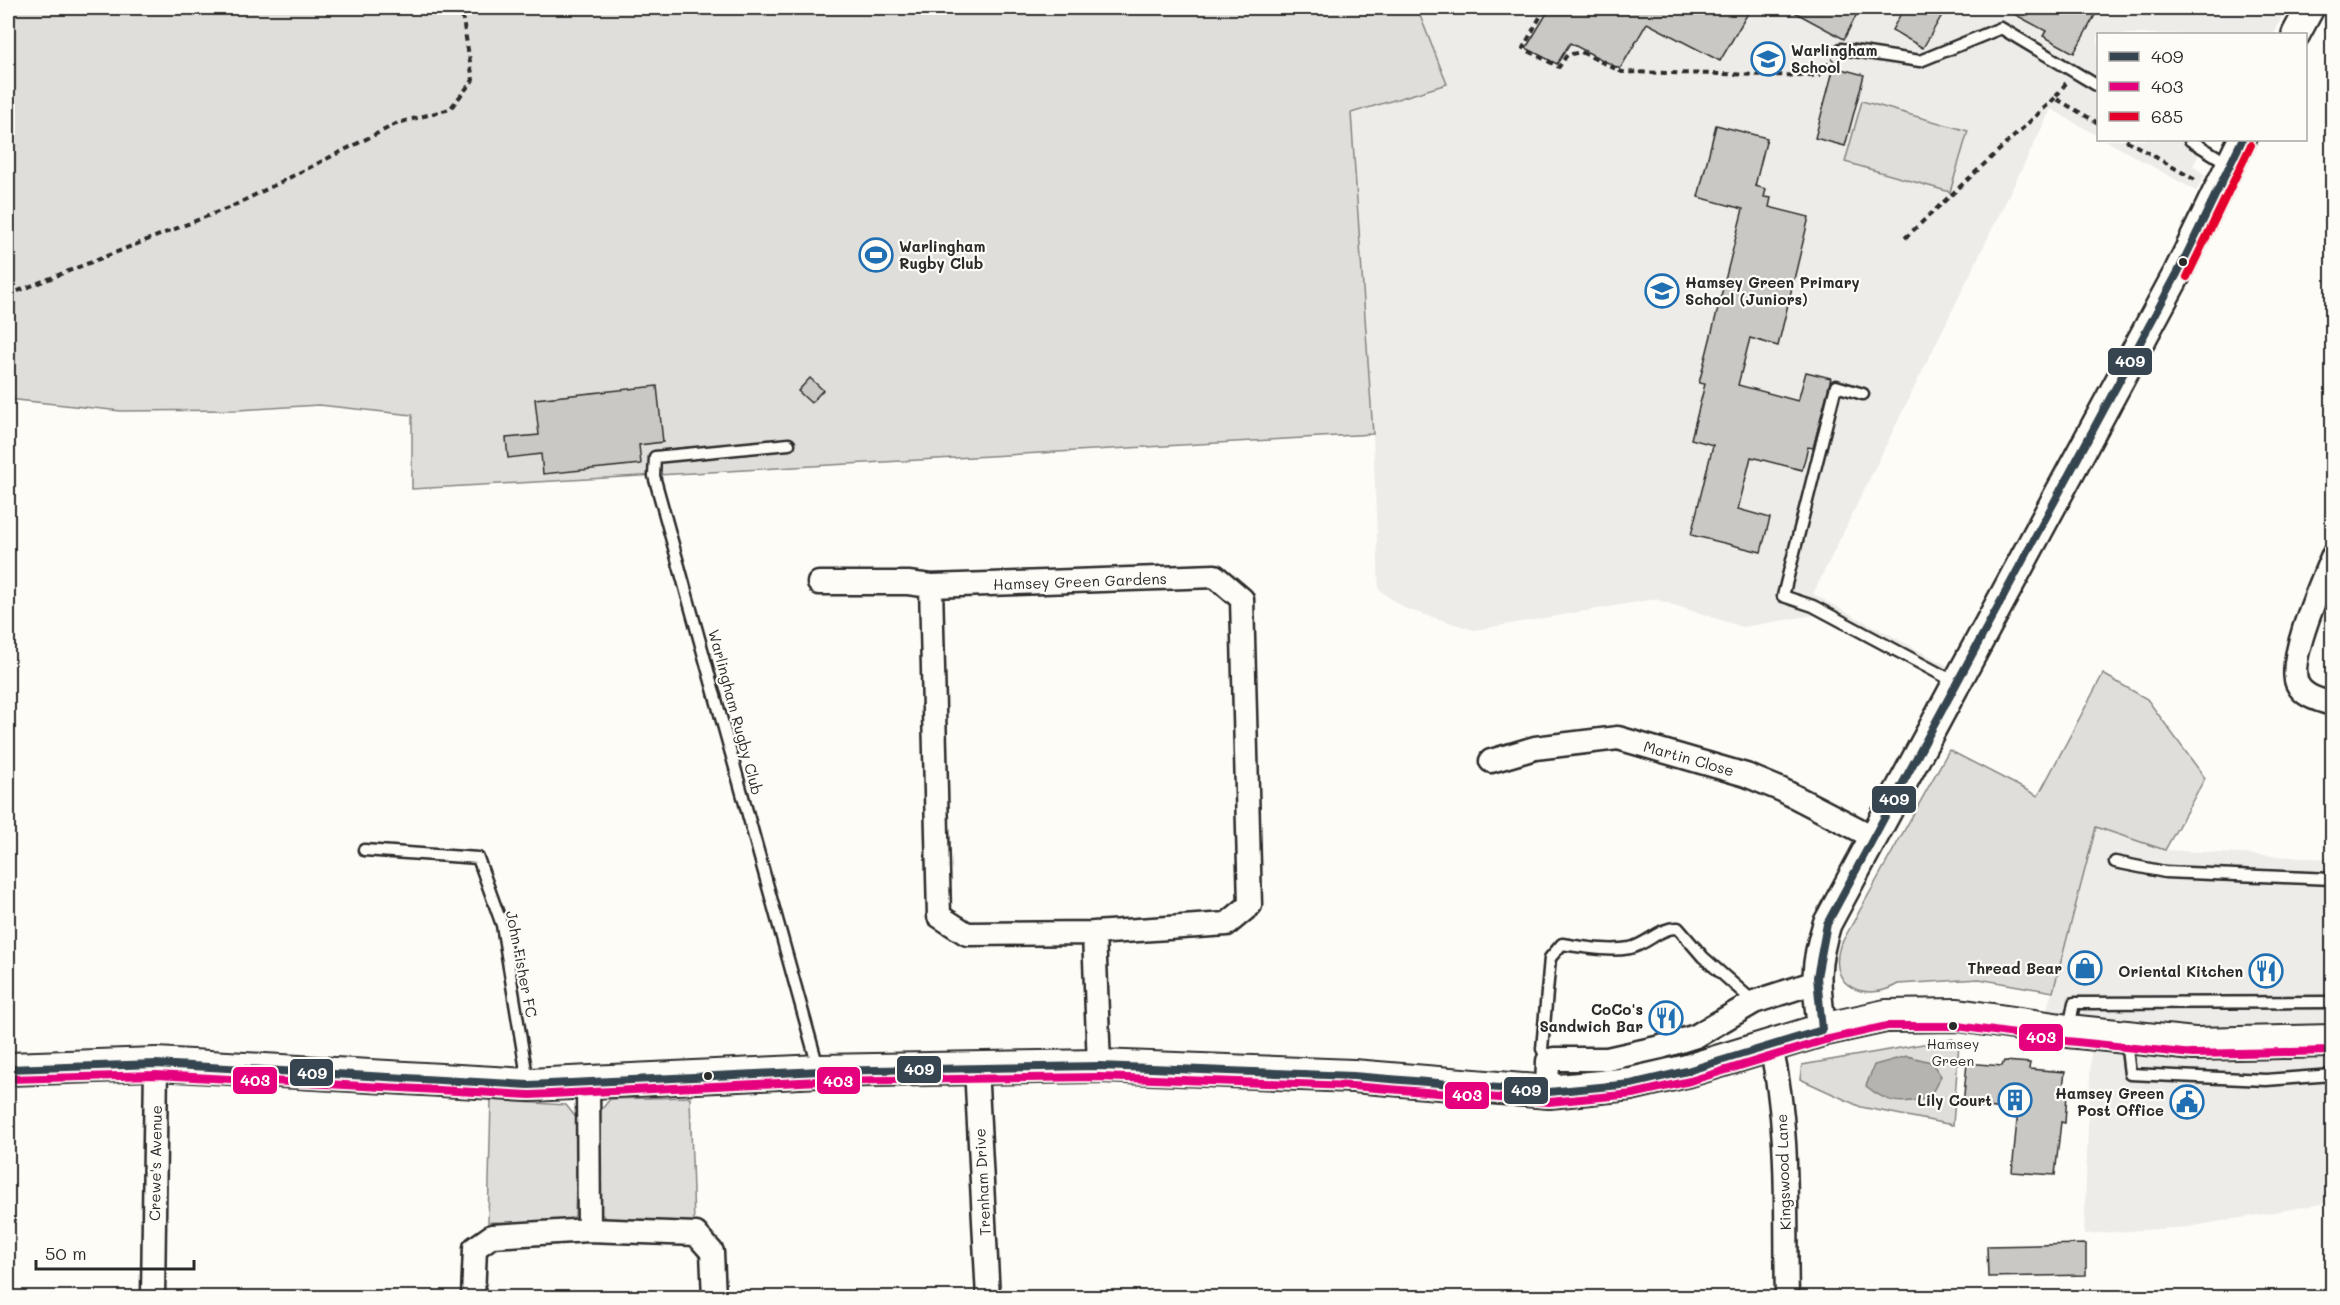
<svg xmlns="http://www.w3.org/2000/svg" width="2340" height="1305" viewBox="0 0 2340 1305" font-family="Mali,sans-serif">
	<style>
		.built { fill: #edece8 }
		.green { fill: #dfdeda; stroke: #858482; stroke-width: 1.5 }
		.water { fill: #b5b4b1; stroke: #7e7d7b; stroke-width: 1.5 }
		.building { fill: #c9c8c4; stroke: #2b2b2b; stroke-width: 1.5 }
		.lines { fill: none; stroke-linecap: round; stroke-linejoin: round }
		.service-casing { stroke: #2b2b2b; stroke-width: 15 }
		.minor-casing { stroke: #2b2b2b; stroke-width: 27 }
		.tertiary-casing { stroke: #2b2b2b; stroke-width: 32 }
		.secondary-casing { stroke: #2b2b2b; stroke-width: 36 }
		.path { stroke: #2b2b2b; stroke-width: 4; stroke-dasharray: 6 4.5; stroke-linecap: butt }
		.service { stroke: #fdfcf7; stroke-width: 10 }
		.minor { stroke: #fdfcf7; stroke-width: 22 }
		.tertiary { stroke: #fdfcf7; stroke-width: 27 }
		.secondary { stroke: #fdfcf7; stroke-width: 32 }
		.bus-1-casing { stroke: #fdfcf7; stroke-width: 12 }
		.bus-2-casing { stroke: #fdfcf7; stroke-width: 12 }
		.bus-3-casing { stroke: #fdfcf7; stroke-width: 12 }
		.bus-1 { stroke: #36454f; stroke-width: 8 }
		.bus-2 { stroke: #e5007d; stroke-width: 8 }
		.bus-3 { stroke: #e4002b; stroke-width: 8 }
		.bus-dot { fill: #2b2b2b; stroke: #fdfcf7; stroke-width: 2 }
		.labels { text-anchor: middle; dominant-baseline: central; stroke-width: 4.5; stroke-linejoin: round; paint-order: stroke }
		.bus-label { font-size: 14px; fill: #2b2b2b; stroke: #fdfcf7 }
		.poi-label { font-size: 15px; font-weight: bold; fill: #2b2b2b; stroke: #fdfcf7; text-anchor: end }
		.street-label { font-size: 15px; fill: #2b2b2b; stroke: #fdfcf7 }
		.line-badge { stroke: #fdfcf7; stroke-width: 2 }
		.badge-label { font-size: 16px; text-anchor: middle; font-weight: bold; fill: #fff }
	</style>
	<rect width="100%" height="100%" fill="#fdfcf7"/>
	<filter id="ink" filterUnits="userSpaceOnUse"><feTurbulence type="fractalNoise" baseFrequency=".0167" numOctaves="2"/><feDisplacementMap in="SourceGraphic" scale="12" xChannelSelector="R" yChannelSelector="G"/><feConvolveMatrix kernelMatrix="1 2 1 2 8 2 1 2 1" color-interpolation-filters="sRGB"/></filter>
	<g filter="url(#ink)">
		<path class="built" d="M1417 8H2286L2274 34H2098V136L2051 109 1813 594 1950 667 1942 682 1815 615 1743 627 1655 599 1474 630 1406 609 1379 590 1373 434 1351 113 1447 84Z
			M2105 140H2206L2193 166 2205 175 2196 191Z
			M2096 827 2165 850 2332 859V1027L2267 1032 2138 1027 2047 1010Z
			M2091 1052 2332 1060V1202L2188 1227 2084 1234Z"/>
		<path class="green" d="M8 8H1417L1447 84 1351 113 1373 434 412 489V415L319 405 238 410 121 411 8 399Z
			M1862 101 1968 131 1950 192 1845 162Z
			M2103 674 2147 699 2205 778 2165 850 2096 827 2053 992 1979 979 1898 984C1866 1003 1827 987 1840 946L1949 750 2038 796Z
			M1952 1039 1959 1043 1953 1125 1861 1107 1800 1079 1802 1065Z
			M690 1097 694 1223 610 1222 598 1211V1114L610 1099Z
			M491 1100 566 1105 578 1120 575 1216 563 1224 488 1222Z"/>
		<path class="water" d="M1907 1056 1931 1062 1941 1076 1929 1098C1901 1104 1889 1105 1866 1086L1874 1065Z"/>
		<path class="building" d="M1550 8H1751L1720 61 1647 23 1620 69 1570 43 1557 64 1526 48Z
			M1787 8H1860L1844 39Z
			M1904 8H1946L1923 48 1892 30Z
			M2003 8H2099L2074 53 2043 36 2046 31Z
			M1834 67 1864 75 1845 146 1815 138Z
			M1716 125 1767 138 1755 186 1766 189 1764 197 1771 198 1769 207 1809 217 1778 346 1750 338 1738 385 1798 401 1806 372 1831 378 1813 448 1808 447 1802 470 1751 457 1738 509 1770 518 1761 552 1691 535 1713 445 1691 439 1705 384 1699 383 1743 209 1698 197Z
			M810 378 823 390 811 403 798 391Z
			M657 386 663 442 639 445 641 464 543 474 541 454 508 458 506 438 539 435 535 399Z
			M2004 1061 2030 1063 2029 1069 2065 1072 2062 1094H2067L2065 1123 2061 1122 2055 1175 2012 1172 2018 1110 1963 1105 1967 1063 2002 1066Z
			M2086 1244V1275L1988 1277 1987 1246Z"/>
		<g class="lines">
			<defs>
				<path id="service" d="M1841 49 1920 61 2001 28 2098 86
					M2190 140 2229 164
					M1863 394 1836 386 1783 596 1813 606 1957 683
					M789 444 655 457 654 476 818 1067
					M364 850 478 858 502 925 528 1082
					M2115 862 2165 872 2332 879
					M2069 1028 2074 1003 2332 1002
					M2126 1041 2130 1074 2266 1080 2332 1075
					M1548 1061 1542 1049 1550 958 1562 944C1584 947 1608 952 1630 948 1648 944 1660 927 1678 928L1703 957 1754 1002"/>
				<path id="minor" d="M2332 557C2322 582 2287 659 2297 683 2303 697 2320 700 2332 704
					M819 583H908L931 586
					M1491 761 1535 748 1618 738 1746 775 1782 790 1875 838
					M1094 933 1227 924 1250 905 1242 599 1215 576 931 586 939 916 967 934 1094 933 1099 1066
					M1771 1047C1790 1129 1785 1214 1787 1298
					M976 1067 988 1298
					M588 1082 589 1230
					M1547 1092 1548 1061 1554 1059H1607L1661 1047 1696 1036 1754 1002 1816 982
					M153 1298 156 1064
					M473 1298 475 1248 492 1236 589 1230 696 1234 712 1252 714 1298"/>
				<path id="tertiary" d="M2296 34 2310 8
					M1822 1030C1816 985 1813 968 1827 924L2178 272 2242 140"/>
				<path id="secondary" d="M8 1069 156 1064 529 1085 820 1071 1099 1066 1353 1076 1549 1092 1631 1084 1687 1071 1822 1030 1886 1016 1958 1015 2068 1031 2194 1044 2332 1041"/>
			</defs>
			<use href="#service" class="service-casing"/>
			<use href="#minor" class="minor-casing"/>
			<use href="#tertiary" class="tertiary-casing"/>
			<use href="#secondary" class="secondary-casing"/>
			<path class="path" d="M1545 8 1523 48 1559 67 1567 55 1581 52 1622 72 1818 76 1833 59
				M2066 83 2055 98 2098 123
				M2126 140 2197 181
				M1905 238 2055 98
				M8 295 233 206 398 123 450 109 473 80 461 8"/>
			<use href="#service" class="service"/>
			<use href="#minor" class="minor"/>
			<use href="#tertiary" class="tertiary"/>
			<use href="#secondary" class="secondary"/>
			<defs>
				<path id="bus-1" d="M1822 1030 1817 977 1827 924 2178 272 2242 140
					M8 1069 156 1064 529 1085 820 1071 1099 1066 1353 1076 1549 1092 1631 1084 1687 1071 1822 1030"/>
				<path id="bus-2" d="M8 1079 156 1075 530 1095 820 1081 1099 1077 1352 1086 1549 1102 1633 1094 1690 1081 1825 1040 1887 1026H1957L2067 1041 2193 1054 2332 1051"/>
				<path id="bus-3" d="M2187 277 2251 145"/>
			</defs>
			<use href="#bus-1" class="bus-1-casing"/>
			<use href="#bus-2" class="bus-2-casing"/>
			<use href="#bus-3" class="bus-3-casing"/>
			<use href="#bus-1" class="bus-1"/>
			<use href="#bus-2" class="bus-2"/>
			<use href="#bus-3" class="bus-3"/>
		</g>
	</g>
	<defs>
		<symbol id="school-ring" viewBox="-11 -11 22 22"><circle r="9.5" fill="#fdfcf7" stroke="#1f6fb2" stroke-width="1.5"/><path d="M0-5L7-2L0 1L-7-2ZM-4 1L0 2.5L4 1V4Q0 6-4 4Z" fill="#1f6fb2"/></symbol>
		<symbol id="stadium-ring" viewBox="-11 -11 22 22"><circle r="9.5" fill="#fdfcf7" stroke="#1f6fb2" stroke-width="1.5"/><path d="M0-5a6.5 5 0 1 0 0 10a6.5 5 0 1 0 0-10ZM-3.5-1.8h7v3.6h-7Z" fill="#1f6fb2"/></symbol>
		<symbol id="shop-ring" viewBox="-11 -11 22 22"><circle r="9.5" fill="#fdfcf7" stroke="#1f6fb2" stroke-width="1.5"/><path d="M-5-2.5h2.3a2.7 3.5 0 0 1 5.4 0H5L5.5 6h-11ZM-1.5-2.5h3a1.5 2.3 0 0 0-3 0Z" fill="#1f6fb2"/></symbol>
		<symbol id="restaurant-ring" viewBox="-11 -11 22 22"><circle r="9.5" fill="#fdfcf7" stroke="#1f6fb2" stroke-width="1.5"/><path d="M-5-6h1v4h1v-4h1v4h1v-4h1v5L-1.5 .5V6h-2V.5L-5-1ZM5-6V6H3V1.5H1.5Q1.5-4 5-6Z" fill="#1f6fb2"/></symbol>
		<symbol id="building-ring" viewBox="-11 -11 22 22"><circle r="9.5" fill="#fdfcf7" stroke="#1f6fb2" stroke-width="1.5"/><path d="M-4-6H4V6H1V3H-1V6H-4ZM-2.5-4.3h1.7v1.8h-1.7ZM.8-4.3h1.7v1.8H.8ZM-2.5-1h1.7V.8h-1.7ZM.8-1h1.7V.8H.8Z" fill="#1f6fb2"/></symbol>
		<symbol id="civic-ring" viewBox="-11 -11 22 22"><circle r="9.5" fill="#fdfcf7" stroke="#1f6fb2" stroke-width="1.5"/><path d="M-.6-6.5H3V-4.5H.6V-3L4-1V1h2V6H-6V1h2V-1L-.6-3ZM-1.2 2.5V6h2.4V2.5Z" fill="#1f6fb2"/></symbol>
	</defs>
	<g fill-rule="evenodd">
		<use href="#school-ring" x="1749" y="40" width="38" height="38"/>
		<use href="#stadium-ring" x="857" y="236" width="38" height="38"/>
		<use href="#school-ring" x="1643" y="272" width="38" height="38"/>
		<use href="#shop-ring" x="2066" y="949" width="38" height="38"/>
		<use href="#restaurant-ring" x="2247" y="952" width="38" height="38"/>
		<use href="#restaurant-ring" x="1647" y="999" width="38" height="38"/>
		<use href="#building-ring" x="1996" y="1081" width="38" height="38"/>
		<use href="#civic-ring" x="2168" y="1083" width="38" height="38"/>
	</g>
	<g class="bus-dot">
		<circle cx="2183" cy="262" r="5"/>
		<circle cx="1953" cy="1026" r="5"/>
		<circle cx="708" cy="1076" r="5"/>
	</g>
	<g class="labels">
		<g class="bus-label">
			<text x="1953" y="1043">Hamsey<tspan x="1953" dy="17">Green</tspan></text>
		</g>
		<g class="poi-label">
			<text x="1791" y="50" text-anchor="start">Warlingham<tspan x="1791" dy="17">School</tspan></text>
			<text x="899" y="246" text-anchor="start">Warlingham<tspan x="899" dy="17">Rugby Club</tspan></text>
			<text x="1685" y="282" text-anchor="start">Hamsey Green Primary<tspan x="1685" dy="17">School (Juniors)</tspan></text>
			<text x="2062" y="968">Thread Bear</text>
			<text x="2243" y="971">Oriental Kitchen</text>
			<text x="1643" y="1009">CoCo's<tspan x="1643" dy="17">Sandwich Bar</tspan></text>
			<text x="2164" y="1093">Hamsey Green<tspan x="2164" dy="17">Post Office</tspan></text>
			<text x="1992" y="1100">Lily Court</text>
		</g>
		<g class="street-label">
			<text transform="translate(1080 581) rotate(-2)">Hamsey Green Gardens</text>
			<text transform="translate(736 712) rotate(75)">Warlingham Rugby Club</text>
			<text transform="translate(1689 758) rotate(16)">Martin Close</text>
			<text transform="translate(522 964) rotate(79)">John Fisher FC</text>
			<text transform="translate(155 1163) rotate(-89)">Crewe's Avenue</text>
			<text transform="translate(1783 1172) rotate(-92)">Kingswood Lane</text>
			<text transform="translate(982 1182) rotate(-93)">Trenham Drive</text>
		</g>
	</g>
	<g class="line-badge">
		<rect x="2107" y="347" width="46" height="29" rx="6" fill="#36454f"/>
		<rect x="1871" y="785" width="46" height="29" rx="6" fill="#36454f"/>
		<rect x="2018" y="1023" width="46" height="29" rx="6" fill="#e5007d"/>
		<rect x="896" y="1055" width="46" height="29" rx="6" fill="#36454f"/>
		<rect x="289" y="1058" width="45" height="29" rx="6" fill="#36454f"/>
		<rect x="232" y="1066" width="46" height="29" rx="6" fill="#e5007d"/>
		<rect x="816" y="1066" width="45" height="29" rx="6" fill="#e5007d"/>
		<rect x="1503" y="1076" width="46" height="29" rx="6" fill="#36454f"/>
		<rect x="1444" y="1081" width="46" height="29" rx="6" fill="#e5007d"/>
	</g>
	<g class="badge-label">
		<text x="2130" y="367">409</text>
		<text x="1894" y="805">409</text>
		<text x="2041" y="1043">403</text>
		<text x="919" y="1075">409</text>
		<text x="312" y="1079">409</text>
		<text x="255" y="1086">403</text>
		<text x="838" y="1087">403</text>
		<text x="1526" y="1096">409</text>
		<text x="1467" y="1101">403</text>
	</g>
	<rect width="2340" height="1305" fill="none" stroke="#fdfcf7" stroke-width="30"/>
	<rect x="15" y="15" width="2310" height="1275" fill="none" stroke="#2b2b2b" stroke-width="2" filter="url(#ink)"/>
	<rect x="2097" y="33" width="210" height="108" fill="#fdfcf7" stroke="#a9a8a5" stroke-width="1.5"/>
	<rect x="2109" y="52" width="30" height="9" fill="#36454f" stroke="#a9a8a5" stroke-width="1.5"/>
	<text x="2151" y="63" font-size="18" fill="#2b2b2b">409</text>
	<rect x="2109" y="82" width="30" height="9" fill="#e5007d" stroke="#a9a8a5" stroke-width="1.5"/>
	<text x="2151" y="93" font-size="18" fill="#2b2b2b">403</text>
	<rect x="2109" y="112" width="30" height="9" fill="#e4002b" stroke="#a9a8a5" stroke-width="1.5"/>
	<text x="2151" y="123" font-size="18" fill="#2b2b2b">685</text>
	<path d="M36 1260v9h158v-9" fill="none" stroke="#2b2b2b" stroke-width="3"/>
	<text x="45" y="1260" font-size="18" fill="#2b2b2b" stroke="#fdfcf7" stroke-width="4.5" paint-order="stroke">50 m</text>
</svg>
